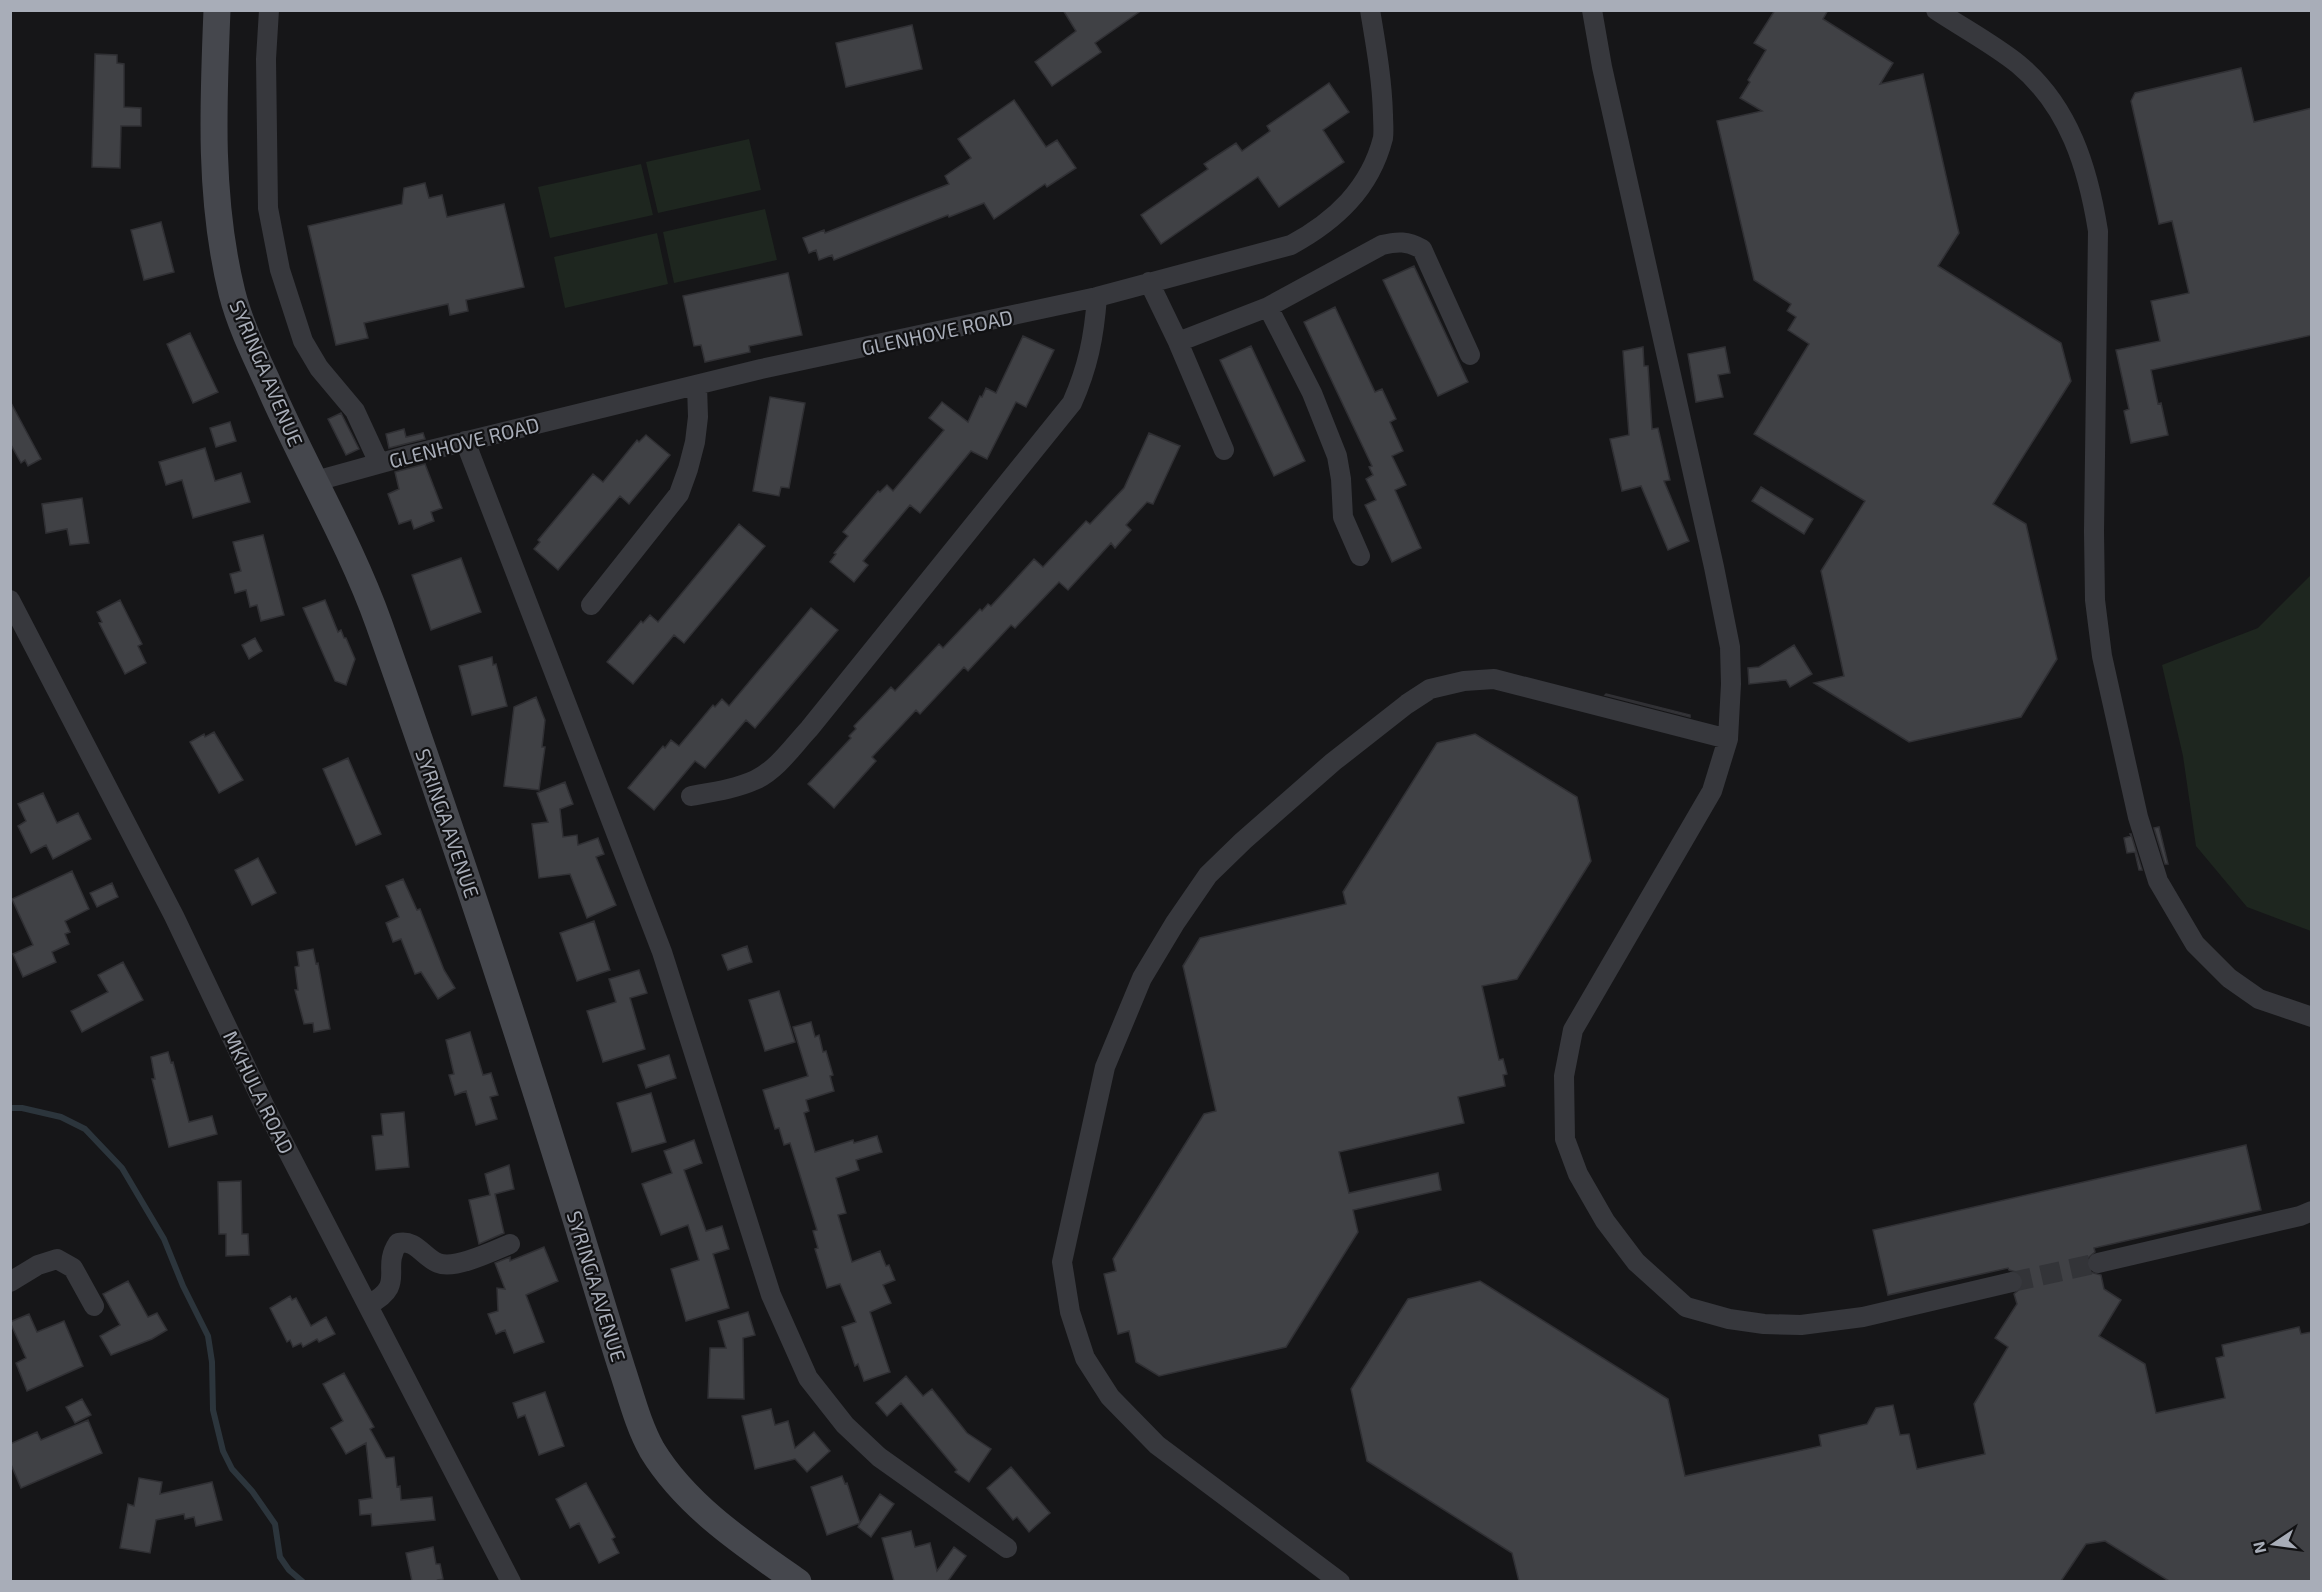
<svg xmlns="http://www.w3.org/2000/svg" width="2322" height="1592" viewBox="0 0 2322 1592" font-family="'Exo 2',sans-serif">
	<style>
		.green { fill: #1e261f }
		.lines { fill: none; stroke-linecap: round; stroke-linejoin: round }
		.stream { stroke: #2c353c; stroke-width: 6 }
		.building { fill: #404145; stroke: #303034; stroke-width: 1.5 }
		.street-tunnel { stroke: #333438; stroke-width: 20; stroke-dasharray: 20 10; stroke-linecap: butt }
		.street { stroke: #37383d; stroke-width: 20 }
		.secondary { stroke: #45474d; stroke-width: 27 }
		.labels { text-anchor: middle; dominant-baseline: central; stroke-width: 4.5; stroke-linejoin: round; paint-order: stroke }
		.street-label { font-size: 20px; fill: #a8adb8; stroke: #111113 }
	</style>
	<rect width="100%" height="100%" fill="#161618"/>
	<path class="green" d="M749 139 761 190 658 213 646 162Z
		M641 164 653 215 550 238 538 187Z
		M765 209 777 260 674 283 663 232Z
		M657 233 668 284 565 308 554 257Z
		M2311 575V931L2247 907 2196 846 2183 756 2162 665 2258 628Z"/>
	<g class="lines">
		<path class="stream" d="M10 1108H22L61 1117 85 1129 122 1168 164 1239 183 1286 208 1336 212 1362 213 1410 223 1451 232 1469 252 1491 275 1524 280 1557 289 1570 303 1582"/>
	</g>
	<path class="building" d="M1063 10H1142L1095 43 1101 52 1052 86 1035 62 1076 31Z
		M1775 10H1828L1823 19 1893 63 1880 84 1923 74 1959 233 1938 266 2061 343 2071 381 1993 504 2026 524 2057 659 2021 717 1909 742 1814 683 1844 676 1821 571 1865 501 1754 434 1809 344 1788 330 1796 317 1787 311 1791 304 1754 280 1717 121 1762 111 1740 98 1750 82 1748 80 1766 50 1754 43Z
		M912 25 922 69 846 87 836 43Z
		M95 54 117 55V63L124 64V107L141 108V126H121L120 168 92 167Z
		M2241 68 2254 122 2312 108V335L2151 370 2158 404 2161 403 2168 435 2131 443 2124 411 2129 409 2116 350 2160 341 2151 301 2189 293 2172 221 2159 224 2131 101 2135 93Z
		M1329 83 1349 112 1323 130 1344 162 1279 207 1258 177 1161 244 1141 215 1208 169 1204 164 1236 143 1242 151 1270 131 1267 126Z
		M1014 100 1046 147 1057 140 1076 168 1047 187 1045 184 994 219 984 203 949 217 948 215 834 260 832 255 819 260 816 250 809 253 803 238 824 230 825 233 949 184 945 176 971 158 958 139Z
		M425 183 429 198 442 195 447 217 504 204 524 287 466 300 468 311 450 315 448 304 364 323 368 338 336 345 308 226 402 204 404 188Z
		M161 222 174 272 144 280 131 230Z
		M1414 266 1468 382 1438 396 1383 280Z
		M788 273 802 335 749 346 750 352 705 362 701 345 694 346 683 296Z
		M1335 307 1375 392 1382 389 1396 419 1390 422 1403 451 1392 456 1406 485 1395 490 1421 548 1392 562 1365 505 1376 500 1366 479 1373 475 1369 467 1372 466 1304 322Z
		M190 333 218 392 193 403 167 344Z
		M1023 336 1054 350 1026 407 1016 402 987 459 971 451 920 513 910 505 863 561 868 565 854 582 830 562 836 554 834 553 848 536 843 532 878 491 880 492 887 485 893 491 944 430 929 418 942 402 968 422 980 396 982 397 986 388 996 393Z
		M1251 346 1305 461 1274 476 1220 360Z
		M1643 347 1644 366H1648L1652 429 1658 428 1670 480 1664 481 1689 541 1668 550 1641 486 1622 491 1610 439 1629 435 1623 351Z
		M1725 347 1730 373 1718 375 1723 397 1696 402 1688 354Z
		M770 397 805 403 789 488 781 487 779 496 753 491Z
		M10 401 41 459 28 466 25 460 21 463 10 443Z
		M341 413 359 449 346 455 328 419Z
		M230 422 236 441 216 447 210 428Z
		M404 429 406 437 423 433 425 439 389 448 386 434Z
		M1149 433 1180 446 1153 504 1147 502 1126 525 1131 530 1115 548 1111 543 1068 590 1059 582 1015 628 1011 625 968 671 964 667 920 714 916 710 872 757 876 761 834 808 808 784 851 738 849 736 856 729 854 726 891 687 895 691 939 644 943 648 980 609 982 611 988 604 991 606 1034 559 1043 567 1086 521 1090 524 1124 488Z
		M646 435 670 455 629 504 620 496 558 570 534 549 540 542 538 540 593 474 603 482 637 440 639 442Z
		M205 448 215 481 241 473 250 502 193 518 182 480 166 485 159 462Z
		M425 464 442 508 431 512 434 521 414 529 411 520 399 524 388 494 399 489 395 472Z
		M1761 487 1813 519 1804 534 1752 501Z
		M82 498 89 543 70 545 67 529 46 533 42 504Z
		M739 524 765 546 684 643 674 635 633 684 607 662 641 621 643 623 650 615 658 622Z
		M263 535 284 615 261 621 257 605 250 607 246 590 235 593 230 574 241 571 233 542Z
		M461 558 481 612 431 630 412 575Z
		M120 600 142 644 138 646 146 663 125 674 99 623 102 622 97 612Z
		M325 600 338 632 341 630 344 638H346L355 659 346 685 335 681 303 608Z
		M811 608 838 630 755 728 746 720 705 768 695 761 654 810 628 788 663 746 665 748 671 740 679 746 713 705 715 707 722 699 729 706Z
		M255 638 262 651 249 659 242 645Z
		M1794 645 1812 674 1790 687 1786 680 1749 684 1748 668 1759 667Z
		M492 657 493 665 496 664 507 706 472 715 459 666Z
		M1606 694 1690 715V717L1605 695Z
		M536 697 545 720 542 747H545L539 790 504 786 514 707Z
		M214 732 243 780 219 793 190 742 204 734 205 737Z
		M1475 734 1577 797 1591 861 1517 979 1482 986 1499 1060 1503 1059 1507 1074 1503 1075 1505 1086 1458 1097 1464 1123 1339 1152 1349 1193 1438 1173 1441 1190 1353 1210 1358 1232 1286 1347 1159 1376 1136 1362 1129 1331 1118 1334 1104 1274 1116 1271 1113 1259 1204 1114 1216 1111 1183 966 1200 938 1346 904 1343 892 1437 743Z
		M348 758 381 834 356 845 323 769Z
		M565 782 573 804 560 809 563 837 577 835 578 845 598 838 604 854 596 857 616 905 587 918 570 874 539 878 532 824 548 822 537 793Z
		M43 793 57 823 78 813 91 839 53 859 46 845 31 853 18 826 26 821 18 804Z
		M2159 827 2168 864H2165L2154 828Z
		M2130 834H2131L2142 870H2139L2135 852 2127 853 2124 838 2131 836Z
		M258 858 276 893 252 905 235 870Z
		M72 871 89 909 65 921 70 932 65 934 69 944 52 952 56 962 23 977 13 954 33 945 12 899Z
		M403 879 417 910 420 909 444 970 455 988 438 999 421 972 415 974 401 939 393 942 386 923 399 917 386 886Z
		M112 883 118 897 97 907 90 893Z
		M594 921 610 970 577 981 560 933Z
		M747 946 752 962 728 970 722 955Z
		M313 949 316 964 318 963 330 1029 314 1032 313 1023 304 1024 295 990H298L295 967 299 966 297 952Z
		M123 962 143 1000 82 1032 71 1011 108 992 98 975Z
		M639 970 647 993 630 998 645 1049 603 1062 587 1011 616 1002 609 979Z
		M779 991 795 1042 765 1051 749 1000Z
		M811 1022 815 1037 819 1035 823 1052 826 1051 833 1075 830 1076 834 1091 806 1100 809 1111 804 1113 815 1152 853 1140 854 1143 877 1136 882 1152 856 1160 859 1170 836 1178 846 1213 838 1215 852 1262 880 1251 886 1266 889 1265 895 1280 883 1285 891 1303 870 1312 890 1372 864 1381 858 1364 855 1366 842 1327 856 1322 840 1284 827 1288 815 1249 818 1248 813 1231 817 1230 790 1143 784 1145 779 1128 775 1129 763 1090 808 1076 793 1027Z
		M470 1032 483 1075 491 1073 498 1095 490 1097 497 1119 476 1125 466 1091 455 1095 449 1075 454 1074 446 1040Z
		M168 1052 171 1063 173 1062 189 1122 212 1116 217 1134 169 1147 152 1079H155L151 1057Z
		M669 1055 676 1078 646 1088 638 1065Z
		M651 1093 666 1142 632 1152 617 1103Z
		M404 1112 409 1167 376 1170 372 1136 383 1135 381 1114Z
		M694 1140 702 1163 684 1170 706 1231 722 1226 729 1249 713 1254 729 1308 686 1321 671 1269 699 1260 688 1225 661 1235 642 1184 672 1173 664 1151Z
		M2246 1145 2261 1210 2094 1248 2095 1252 2087 1259 2086 1265 2090 1272 2101 1275 2104 1289 2121 1300 2099 1336 2145 1364 2156 1413 2225 1398 2216 1358 2224 1356 2222 1345 2299 1327 2301 1334 2312 1332V1581H2169L2105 1541 2086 1544 2061 1581H1519L1512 1553 1367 1461 1351 1389 1408 1299 1480 1281 1668 1399 1685 1476 1821 1446 1819 1435 1867 1424 1876 1408 1893 1405 1900 1435 1909 1434 1917 1469 1985 1454 1974 1404 2008 1347 1995 1338 2017 1304 2014 1294 2023 1286V1279L2020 1273 2009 1270 2008 1268 1888 1295 1873 1230Z
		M509 1165 514 1189 495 1194 504 1233 479 1244 469 1200 490 1195 485 1174Z
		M241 1181 242 1234H248L249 1255 226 1256V1234H219L218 1182Z
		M544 1247 558 1281 526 1295 544 1342 514 1353 505 1330 496 1334 488 1314 498 1311 497 1288 505 1289 495 1263 510 1257V1261Z
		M128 1281 148 1317 157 1313 167 1330 152 1339 111 1355 100 1336 120 1325 103 1294Z
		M290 1296 292 1300 296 1298 311 1326 326 1317 335 1334 319 1342 317 1339 303 1347 301 1343 293 1347 290 1340 287 1342 270 1308Z
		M748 1312 755 1335 743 1338 744 1399 708 1398 710 1348H726L718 1321Z
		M29 1314 37 1332 64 1321 83 1366 27 1391 16 1363 26 1358 10 1322Z
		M344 1373 374 1427 370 1429 386 1458 394 1457 397 1487 400 1486 401 1500 432 1497 435 1520 372 1526 371 1514 360 1515 359 1500 372 1498 366 1443 346 1454 331 1428 343 1421 323 1384Z
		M906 1376 923 1396 932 1389 967 1433 991 1449 969 1482 955 1472 957 1470 901 1403 887 1416 876 1403Z
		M545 1392 564 1446 539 1455 525 1415 518 1418 513 1403Z
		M82 1399 91 1415 75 1423 66 1407Z
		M771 1409 775 1425 788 1421 795 1448 814 1432 830 1451 807 1472 795 1459 755 1469 742 1416Z
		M88 1420 102 1453 21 1488 10 1462V1444L37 1432 41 1440Z
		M1011 1467 1050 1513 1029 1532 1017 1517 1013 1520 987 1488Z
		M842 1476 845 1484 847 1483 860 1523 880 1494 894 1504 871 1537 858 1527 860 1523 827 1535 811 1487Z
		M139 1478 162 1482 160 1494 212 1482 222 1520 196 1526 194 1517 185 1519 184 1514 156 1520 150 1553 120 1548 128 1504 134 1506Z
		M586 1483 615 1537 612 1539 619 1553 599 1563 579 1523 570 1528 556 1499Z
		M911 1531 915 1547 930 1543 937 1571 954 1547 966 1556 948 1581H894L882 1538Z
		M433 1547 436 1564H440L443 1579 438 1580 439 1581H412L406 1553Z"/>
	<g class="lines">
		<path class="street-tunnel" d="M2012 1282 2098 1263"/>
		<path class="street" d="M269 10 266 59 268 208 280 270 303 341 319 368 355 411 379 463
			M1592 10 1602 67 1714 567 1730 647 1731 684 1728 739 1712 791 1573 1030 1564 1076 1565 1139 1578 1174 1605 1221 1636 1262 1686 1307 1729 1319 1764 1324 1801 1325 1863 1317 2012 1282
			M1936 10C1963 28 1993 44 2018 64 2069 106 2088 168 2098 231L2094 532 2095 600 2102 656 2138 817 2158 881 2195 944 2229 978 2259 999 2312 1017
			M1149 282 1178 342 1268 307 1312 393 1337 456 1341 479 1343 517 1360 556
			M1268 307 1382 245C1398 241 1407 241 1422 249L1470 355
			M1178 342 1224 450
			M465 441 662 952 771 1295 808 1378 845 1425 879 1457 1007 1548
			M316 481 410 455 761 369 1097 297 1291 245C1335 221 1370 189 1383 138 1384 131 1383 122 1383 115 1382 79 1376 46 1370 10
			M10 600 174 916 265 1107 511 1582
			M591 605 679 494 688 469 695 442 698 417 697 385
			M691 796C713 792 735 789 755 780 777 770 793 746 809 729L1072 403C1088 367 1094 337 1097 297
			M2098 1263 2300 1216 2312 1211
			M10 1282 38 1265 57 1259 73 1268 94 1306
			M368 1305C408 1284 380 1270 398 1243 416 1239 423 1257 438 1263 455 1270 493 1251 510 1244
			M1340 1582 1157 1445 1110 1397 1085 1358 1070 1312 1062 1262 1105 1067 1142 978 1175 923 1208 875 1243 841 1333 762 1407 704 1430 689 1464 681 1494 679 1728 739"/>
		<path class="secondary" d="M217 10C213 106 209 200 232 293 240 324 254 353 267 381 302 463 349 540 379 624 443 805 504 987 561 1171 582 1237 601 1303 622 1369 631 1396 638 1425 652 1450 686 1506 745 1545 798 1582"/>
	</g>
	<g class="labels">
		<g class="street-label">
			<text transform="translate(937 332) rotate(-12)">GLENHOVE ROAD</text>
			<text transform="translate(267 373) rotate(67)">SYRINGA AVENUE</text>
			<text transform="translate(464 442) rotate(-14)">GLENHOVE ROAD</text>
			<text transform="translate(448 823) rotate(71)">SYRINGA AVENUE</text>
			<text transform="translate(259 1092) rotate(64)">MKHULA ROAD</text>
			<text transform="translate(597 1286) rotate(73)">SYRINGA AVENUE</text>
		</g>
	</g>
	<rect width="2322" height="1592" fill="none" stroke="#a8adb8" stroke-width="24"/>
	<g transform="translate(2274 1544) rotate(257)" stroke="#111113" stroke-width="4.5" paint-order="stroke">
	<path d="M0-4.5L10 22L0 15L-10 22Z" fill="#a8adb8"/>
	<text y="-9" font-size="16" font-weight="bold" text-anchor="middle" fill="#a8adb8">N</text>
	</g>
</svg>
